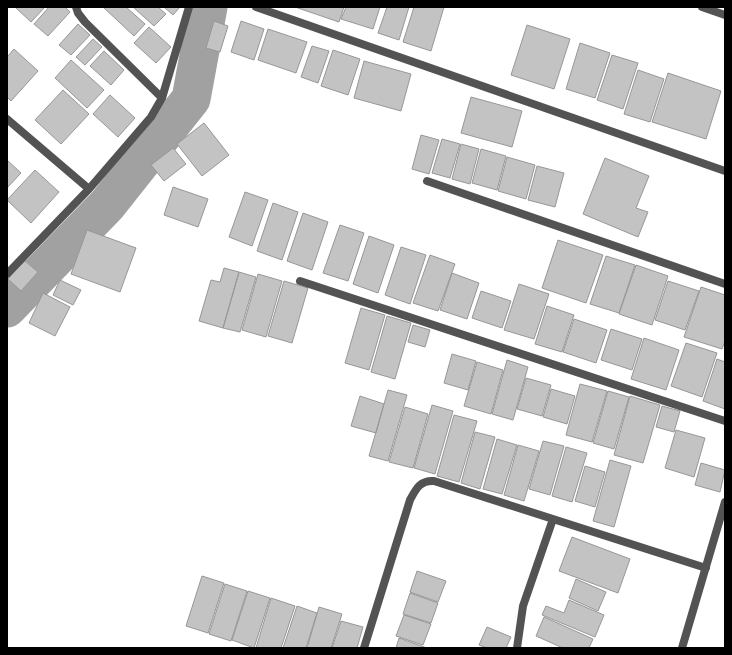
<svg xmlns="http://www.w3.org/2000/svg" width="732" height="655" viewBox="0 0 732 655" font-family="Jost,sans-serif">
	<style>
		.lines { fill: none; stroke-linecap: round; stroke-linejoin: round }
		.river { stroke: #a1a1a1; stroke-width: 39 }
		.building { fill: #c3c3c3; stroke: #979797 }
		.minor { stroke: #535353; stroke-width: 8 }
	</style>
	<rect width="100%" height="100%" fill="#fff"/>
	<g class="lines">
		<path class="river" d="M7 308 107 205 191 99 208 7"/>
	</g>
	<path class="building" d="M15 7H45L31 22Z
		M49 7H65L70 12 48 36 34 24Z
		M103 7H126L145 24 134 36Z
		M133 7H158L166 14 154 26Z
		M164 7H180L173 15Z
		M295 7H344L339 22Z
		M346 7H380L373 29 341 19Z
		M387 7H409L399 40 378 33Z
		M414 7H444L431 51 403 42Z
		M214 21 228 26 220 52 206 48Z
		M241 21 264 29 254 60 231 52Z
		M78 24 90 35 71 55 59 45Z
		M527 25 570 39 554 89 511 75Z
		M149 27 171 47 156 63 134 43Z
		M268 29 307 42 296 73 258 60Z
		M93 39 102 47 85 65 76 57Z
		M580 43 610 53 595 98 566 89Z
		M312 46 329 51 318 83 301 77Z
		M14 49 38 71 11 101 7 97V57Z
		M333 50 360 59 348 95 321 86Z
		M104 51 124 70 111 85 90 66Z
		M612 55 638 63 623 109 597 100Z
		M71 60 104 90 87 108 55 78Z
		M364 61 411 74 401 111 354 98Z
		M638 70 664 79 650 122 624 114Z
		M668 73 721 91 706 139 652 122Z
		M63 90 89 114 61 144 35 120Z
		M110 95 135 118 118 137 93 114Z
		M471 97 522 111 512 147 461 133Z
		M204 123 229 155 202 176 177 144Z
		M421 135 439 140 429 174 412 169Z
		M442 139 460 144 450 178 432 173Z
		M461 144 479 149 470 184 452 179Z
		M173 148 186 164 164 181 151 165Z
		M481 149 506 156 497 190 472 183Z
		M507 157 535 165 526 199 498 191Z
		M605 158 649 176 636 208 648 212 638 237 583 214Z
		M7 160 21 173 7 188Z
		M537 166 564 173 555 207 528 200Z
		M35 170 59 192 31 223 7 200Z
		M173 187 208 199 198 227 164 215Z
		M245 192 268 200 252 246 229 237Z
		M273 203 298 212 282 260 257 251Z
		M303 213 328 222 312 270 287 261Z
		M340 225 364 233 348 281 323 273Z
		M87 230 136 248 120 292 71 274Z
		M369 236 394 245 378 293 353 284Z
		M558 240 603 255 586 303 542 288Z
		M401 247 426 255 410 304 385 295Z
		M430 255 455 264 438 311 413 303Z
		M606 256 635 265 619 313 590 304Z
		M24 260 38 272 21 291 8 279Z
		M636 265 668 276 652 325 619 314Z
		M224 268 239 272 223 328 199 321 211 280 220 282Z
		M239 272 256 277 240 332 223 328Z
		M452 273 479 283 467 319 440 310Z
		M258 274 282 281 266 337 242 330Z
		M60 280 81 290 73 305 53 295Z
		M284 281 308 288 292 343 268 336Z
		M668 281 699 291 685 330 655 320Z
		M519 284 549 294 534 339 504 330Z
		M701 287 725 295V341L722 349 684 337Z
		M481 291 511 301 502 328 472 318Z
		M43 293 70 307 55 336 29 323Z
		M547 306 574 315 562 352 535 344Z
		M361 308 385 315 369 370 345 363Z
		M387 316 411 323 395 379 371 372Z
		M574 319 607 330 596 363 563 352Z
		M413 325 430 330 425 347 408 342Z
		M611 329 642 339 632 370 601 360Z
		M644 338 679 350 666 390 631 379Z
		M686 343 717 353 702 397 671 386Z
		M452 354 476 361 468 390 444 383Z
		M717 359 725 362V409L703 401Z
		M507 360 528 367 513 420 492 414Z
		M477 362 503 370 491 414 464 406Z
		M526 378 551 385 542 416 517 409Z
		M580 384 607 391 592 442 566 435Z
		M551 389 575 396 567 424 543 417Z
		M388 390 407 395 388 461 369 456Z
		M608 391 629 397 614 449 593 443Z
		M360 396 384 404 376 433 351 426Z
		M630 396 660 405 643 463 614 455Z
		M432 405 453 411 435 474 414 468Z
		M662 406 680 411 674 432 656 427Z
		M405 407 428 414 413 468 389 462Z
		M454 415 477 421 459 482 437 476Z
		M676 430 705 438 694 477 665 468Z
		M475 432 495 437 480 489 461 483Z
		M497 439 517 445 502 494 483 489Z
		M543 441 564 446 550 495 529 489Z
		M518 445 539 451 524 501 504 495Z
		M566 447 587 453 572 502 552 496Z
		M610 460 631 466 614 527 593 521Z
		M701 463 725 470 720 492 695 485Z
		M585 466 605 472 595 507 575 501Z
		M572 537 630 559 618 593 559 571Z
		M417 571 446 581 438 602 410 592Z
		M202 576 224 583 208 633 186 626Z
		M576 579 606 592 598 611 569 598Z
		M225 584 247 591 231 641 209 634Z
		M248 591 270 598 254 648 232 640Z
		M410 593 438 603 431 623 403 614Z
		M271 598 295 606 281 648H256Z
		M569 600 604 615 595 637 542 615 546 606 564 613Z
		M297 606 317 613 306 648H283Z
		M319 607 342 614 331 648H307Z
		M404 615 431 624 423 645 396 636Z
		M544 617 593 639 589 648H563L536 636Z
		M341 621 363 627 357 648H332Z
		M487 627 511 637 506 648H487L479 645Z
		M399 638 427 648H396Z"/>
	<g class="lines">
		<path class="minor" d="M76 7 78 13 85 22 162 98
			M256 7 725 171
			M702 7 725 15
			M7 119 89 189
			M427 181 725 284
			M7 274 89 189 151 117 162 98 189 7
			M300 281 725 421
			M364 648 410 500C416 489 420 480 434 481L706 568
			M517 648 523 606 553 519
			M682 648 725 502"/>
	</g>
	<rect width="732" height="655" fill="none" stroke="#000000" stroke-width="16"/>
</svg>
